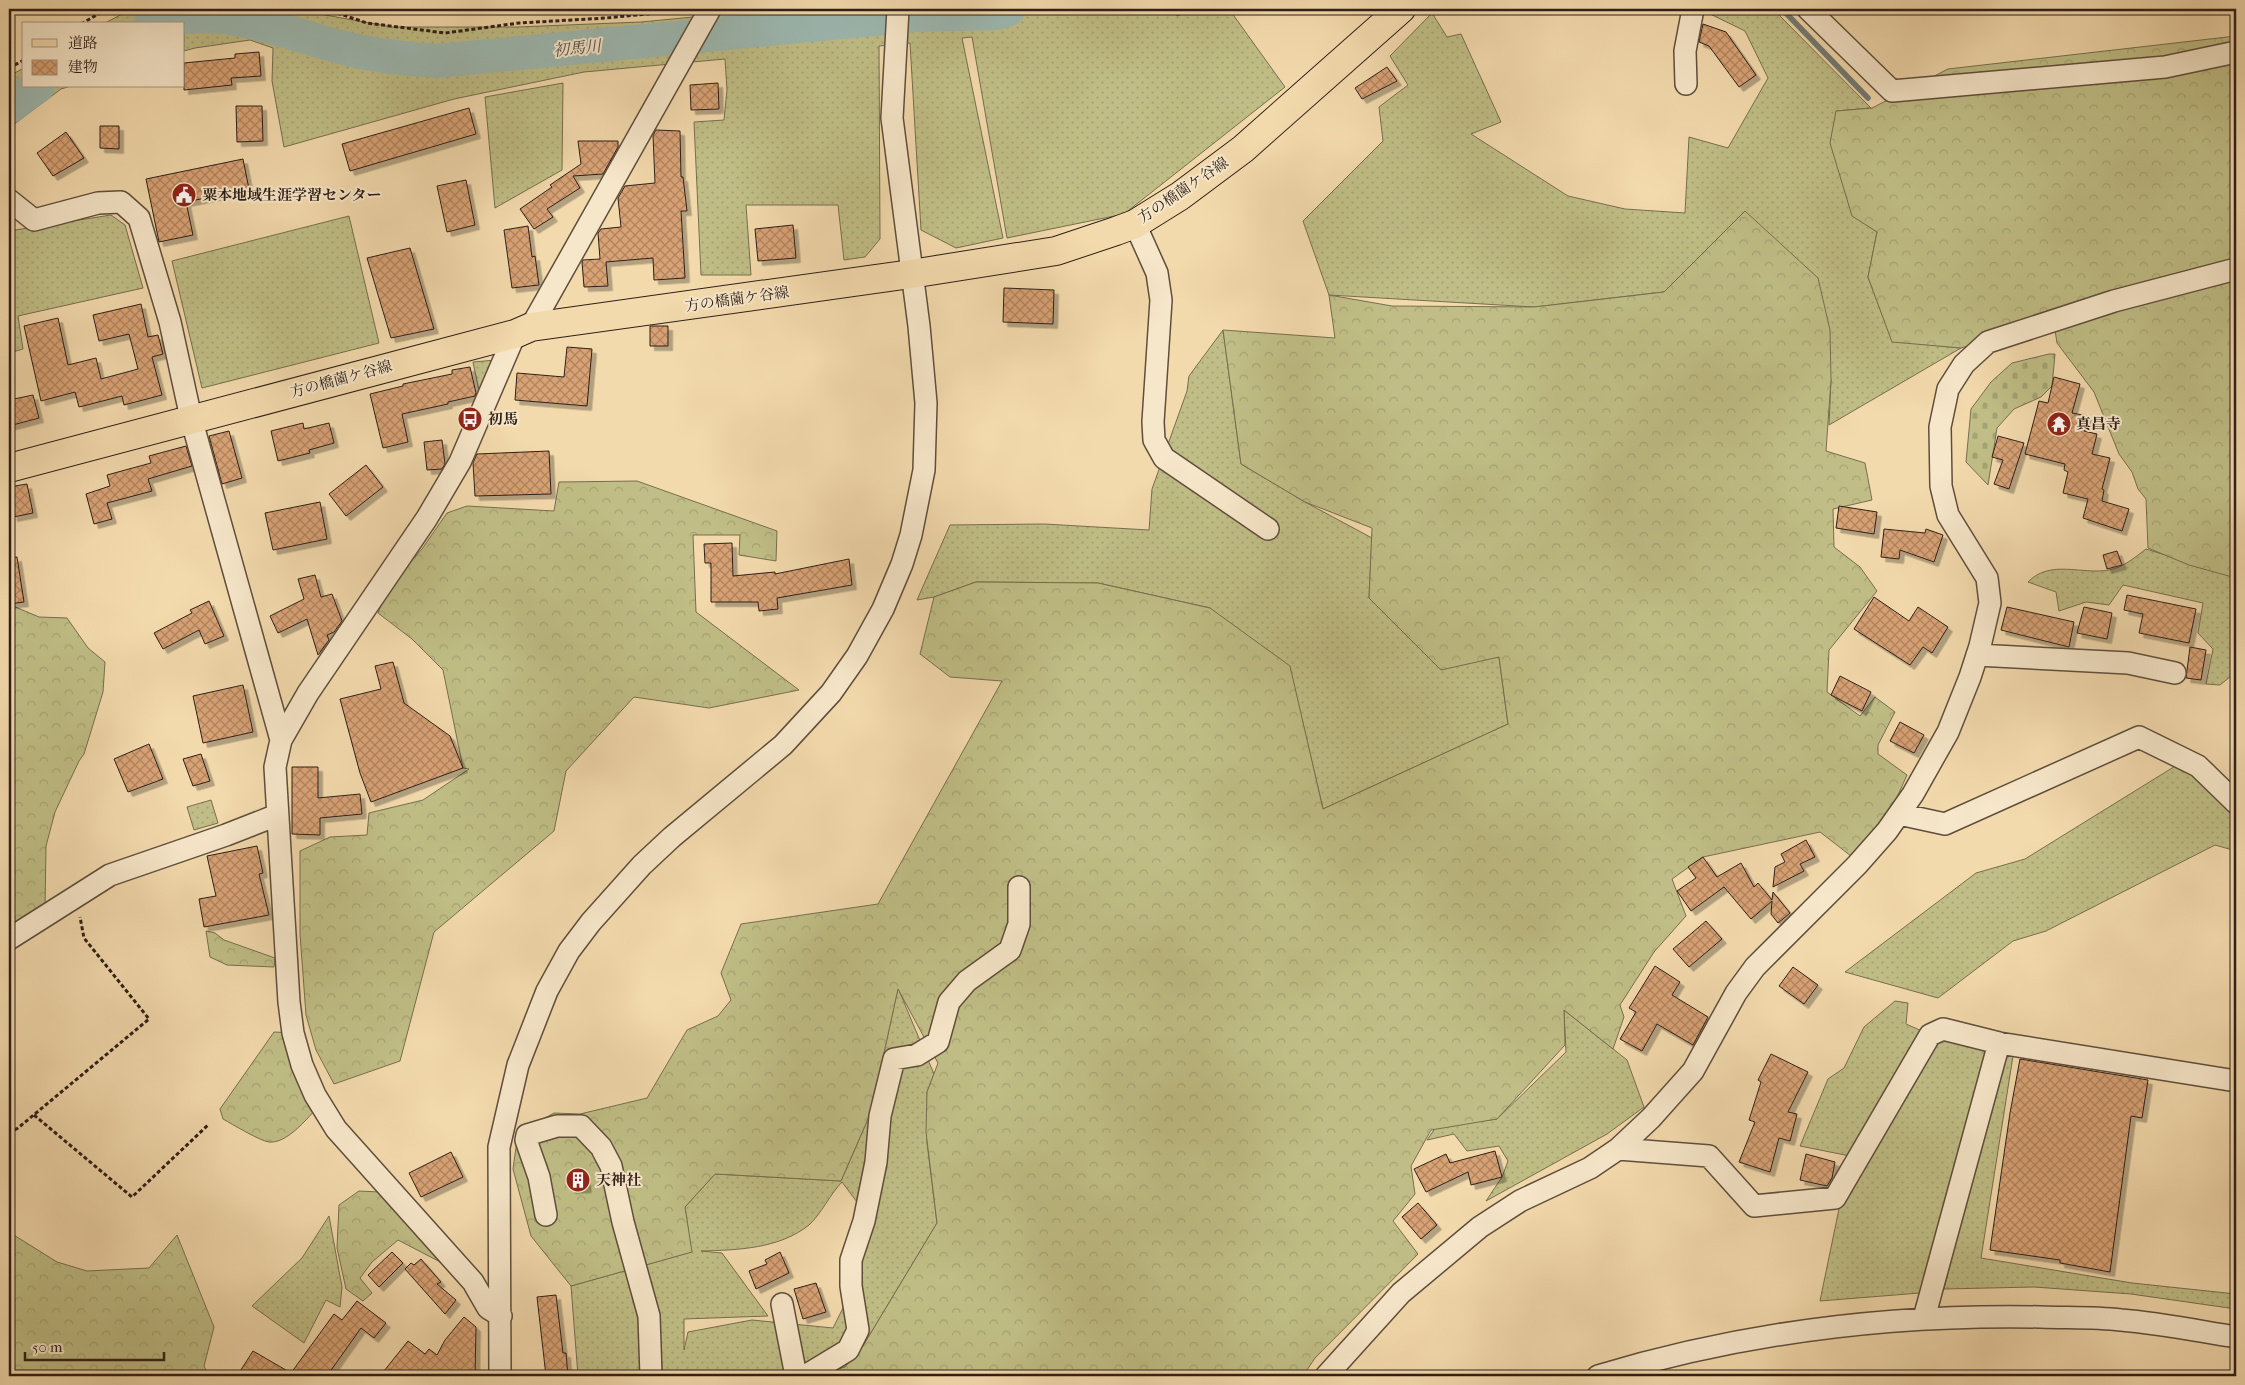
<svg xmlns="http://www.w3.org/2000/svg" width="2245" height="1385" viewBox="0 0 2245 1385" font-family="'IM FELL French Canon','Noto Serif JP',serif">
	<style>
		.grass { fill: url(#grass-dots); stroke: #776e4f; fill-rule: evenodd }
		.forest { fill: url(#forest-crowns); stroke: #776e4f }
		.cemetery { fill: url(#cemetery-stones); stroke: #776e4f }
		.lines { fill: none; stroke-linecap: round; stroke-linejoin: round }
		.stream { stroke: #717b74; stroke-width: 5.5 }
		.river { stroke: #9db9b2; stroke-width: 34 }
		.building { fill: url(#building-cross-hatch); stroke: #2e1f18; filter: url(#shadow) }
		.minor-casing { stroke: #5f4e3d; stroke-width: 24 }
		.major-casing { stroke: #2e1f18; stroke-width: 30 }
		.path { stroke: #2e1f18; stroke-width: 3; stroke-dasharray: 4 2.5; stroke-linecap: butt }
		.minor { stroke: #f7e7ca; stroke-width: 21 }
		.major { stroke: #f3daad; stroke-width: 28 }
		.labels { text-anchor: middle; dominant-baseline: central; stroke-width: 4; stroke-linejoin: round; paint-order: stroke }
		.street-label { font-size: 15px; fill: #2e1f18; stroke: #f7e7ca }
		.poi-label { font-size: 15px; font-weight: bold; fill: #2e1f18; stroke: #f7e7ca; text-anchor: start }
		.water-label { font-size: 16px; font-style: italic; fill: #4f4d46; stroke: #f7e7ca }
	</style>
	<defs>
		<pattern id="grass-dots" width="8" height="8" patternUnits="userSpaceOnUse" patternTransform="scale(1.25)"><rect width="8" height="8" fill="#c0be86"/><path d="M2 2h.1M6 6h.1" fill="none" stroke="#a5a373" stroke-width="1.8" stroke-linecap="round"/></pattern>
		<pattern id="forest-crowns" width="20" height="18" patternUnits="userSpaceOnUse" patternTransform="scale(1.25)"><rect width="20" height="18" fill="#c0be86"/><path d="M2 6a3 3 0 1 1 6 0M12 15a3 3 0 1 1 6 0" fill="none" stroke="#a5a373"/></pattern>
		<pattern id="cemetery-stones" width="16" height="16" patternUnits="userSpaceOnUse" patternTransform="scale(1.25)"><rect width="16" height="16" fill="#c0be86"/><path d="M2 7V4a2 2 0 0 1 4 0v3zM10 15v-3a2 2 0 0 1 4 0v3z" fill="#a5a373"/></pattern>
		<pattern id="building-cross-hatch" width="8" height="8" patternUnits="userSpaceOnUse" patternTransform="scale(1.25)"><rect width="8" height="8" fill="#d8a275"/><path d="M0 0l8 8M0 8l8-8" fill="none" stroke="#b0835f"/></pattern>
		<filter id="shadow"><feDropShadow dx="4.5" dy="4.5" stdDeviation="0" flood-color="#0004"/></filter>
	</defs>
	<rect width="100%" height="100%" fill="#f3daad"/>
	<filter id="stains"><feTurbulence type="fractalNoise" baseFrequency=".004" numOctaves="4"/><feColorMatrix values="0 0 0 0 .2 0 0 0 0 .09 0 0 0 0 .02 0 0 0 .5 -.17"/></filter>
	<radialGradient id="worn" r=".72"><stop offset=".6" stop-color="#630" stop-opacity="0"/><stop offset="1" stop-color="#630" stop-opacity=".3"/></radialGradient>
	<path class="grass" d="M132 9H292L392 27H518L641 22 777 9H1172L1177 16 1197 9H1229L1285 87 1124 214 1007 238 972 37 962 38 1003 238 956 248 921 230 910 43 879 46 880 239 865 257 844 260 838 205H746L751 275H701L694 122 724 120 727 90 725 59 584 72 454 99 284 147 272 81 273 48 250 40 195 48 184 51V24H103Z
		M1700 9H1773L1871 108 1836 111 1852 215 1877 232 1868 277 1892 341 1961 348 1829 425 1831 380 1745 211 1664 292 1534 307 1329 295 1303 221 1383 141 1379 107 1408 85 1390 56 1432 13 1447 37 1461 34 1501 122 1471 134 1568 196 1625 209 1685 213 1689 137 1728 148 1768 78 1745 31Z
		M24 68V86H71L61 89 9 128V76Z
		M563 83 562 170 495 208 485 97Z
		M111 215 125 225 143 288 18 316 23 349 9 353V231Z
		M349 216 379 343 202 388 172 261Z
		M1223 330 1241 464 1305 502 1372 538 1369 598 1499 657 1508 724 1323 809 1292 677 1210 608 1098 583 976 582 934 597 917 600 950 525 1044 524 1149 530 1152 489 1187 391 1189 376Z
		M496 360 479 391 473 362Z
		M2146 549 2236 577V672L2220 685 2206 684 2213 649 2198 633 2203 603 2123 585 2109 605 2086 602 2059 611 2056 592 2028 582C2050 559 2082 575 2109 570 2124 567 2134 558 2146 549Z
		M2185 760 2236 807V851L2215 845 2046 931 2013 941 1938 998 1845 972 1976 873 2025 859Z
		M211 800 218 823 194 830 187 807Z
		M898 988 934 1074 927 1092V1143L937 1223 863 1346 845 1367 817 1376H578L571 1286 691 1252 685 1207 715 1174 841 1181 871 1112ZM842 1182 857 1202 854 1286 833 1328 752 1320 688 1332 684 1350V1319L768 1316 722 1253 701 1251C737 1250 779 1249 809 1225 822 1213 830 1194 842 1182Z
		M1895 1001 1908 1003 1906 1024 1924 1032 1850 1156 1800 1146 1828 1079 1844 1068 1864 1027Z
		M1564 1010 1627 1060 1644 1107 1607 1134 1486 1201 1502 1177 1508 1161 1499 1146 1467 1151 1454 1134 1427 1140 1436 1127 1497 1119 1566 1052Z
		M1953 1039 1980 1045 1986 1054 1920 1293 1820 1301 1840 1204 1932 1043Z
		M2013 1056 1981 1258 2132 1283 2236 1294V1309L2131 1294 2034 1287 1944 1289 2001 1057Z
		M329 1216 342 1287 340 1307 326 1300 304 1343 252 1306 302 1258Z"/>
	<path class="forest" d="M2236 36V578L2189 565 2148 548 2146 499 2138 489 2132 472 2119 454 2094 392 2057 343 2053 317 2052 321 1961 348 1892 342 1868 277 1877 232 1852 216 1830 143 1836 111 1872 108 1948 69Z
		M1745 211 1818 278 1830 330 1831 380 1826 451 1865 463 1872 500 1833 509 1834 547 1860 567 1877 591 1829 650 1827 692 1860 716 1875 697 1895 712 1878 745V754L1907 775 1889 815 1851 856 1820 832 1703 857 1672 879 1686 916 1654 952 1620 1005 1624 1017 1613 1049 1564 1010 1565 1045 1497 1119 1431 1130 1411 1166 1415 1194 1393 1221 1418 1254 1315 1358 1303 1376H817L845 1367 863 1346 937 1223 926 1132 927 1092 938 1063 898 989 871 1112 841 1181 715 1174 685 1207 692 1252 571 1286 531 1236 513 1169 518 1133 554 1113 580 1114 647 1098 687 1030 718 1016 731 1000 721 973 741 924 878 904 1002 681 950 677 920 654 934 597 976 582 1098 583 1210 608 1290 666 1323 809 1508 724 1499 657 1441 670 1369 598 1372 528 1305 502 1241 464 1223 330 1335 338 1329 295 1392 306 1534 307 1664 292Z
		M637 481 777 531 776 561 739 555 740 535H693L696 612 799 690 709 708 634 697 566 771 554 831 434 932 400 1061 334 1084 316 1050 306 1015 300 934V851L330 837 367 835 369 813 423 800 469 769 463 768 443 670 412 639 378 613 388 587 422 549 447 513 467 506 554 511 559 482Z
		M13 606 39 617 67 618 88 648 105 662 103 692 84 754 79 761 55 812 46 846 45 909 9 939V608Z
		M206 931 215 933 224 940 275 958 274 967 227 965 210 957Z
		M274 1032 293 1033 316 1109C306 1120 286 1144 269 1142 260 1141 232 1124 223 1119L220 1109Z
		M359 1191 380 1192 446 1265 398 1240 372 1262 360 1278 372 1293 363 1301 346 1289 337 1248 339 1205Z
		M9 1232 57 1262 87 1271 149 1268 177 1235 214 1327 204 1366 209 1376H9Z"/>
	<path class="cemetery" d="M2049 354H2055L2052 386 2041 397 2014 409 1997 428 1988 485 1966 462 1971 409 1991 382 2012 363Z"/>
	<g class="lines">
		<path class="stream" d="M1782 9 1868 98"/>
		<path class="river" d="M150 24C225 0 286 36 357 51 383 57 410 59 437 61L915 15 997 13 1009 9
			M9 107 38 86"/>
	</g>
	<path class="building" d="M1703 24 1726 32 1756 75 1739 87 1709 46 1699 42Z
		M259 52 261 76 231 78 232 85 184 90V63L235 58V54Z
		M1387 67 1397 81 1362 99 1355 88Z
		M718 83 719 109 691 110 690 85Z
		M236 106H262L263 141 237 142Z
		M469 108 476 134 350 171 342 144Z
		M100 126H119V149L100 148Z
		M656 130 680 131 681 177H683L687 211H681L685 278 654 280 653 258 606 262 608 286 584 287 582 262 583 260 600 259 598 233 601 229 621 227 618 198 625 186 655 183 653 135Z
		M66 132 84 158 53 176 37 153Z
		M578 141H618V147L603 174 573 176 580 188 547 209 553 217 534 229 520 209 552 187 550 185 581 164Z
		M243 159 249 189 186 202 193 235 159 242 146 179Z
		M466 180 475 225 447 232 437 186Z
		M793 225 796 258 758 261 755 229Z
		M528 226 532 257 535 256 539 285 512 288 504 230Z
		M410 248 434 329 391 338 367 258Z
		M1004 288 1054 290 1053 324 1003 322Z
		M141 304 148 337 158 335 163 354 152 357 162 395 124 405 122 396 79 407 75 392 41 401 24 326 58 318 68 365 96 358 101 379 138 369 129 334 99 341 93 315Z
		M650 326H668V346H650Z
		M567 347 592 349 587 406 515 400 517 373 564 377Z
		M470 367 476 393 475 396 448 402V404L402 414 408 442 383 448 370 394 403 386V384L452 374V370Z
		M2054 377 2080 384 2072 413 2088 416 2084 431 2097 434 2092 454 2110 458 2102 489 2104 490 2102 501 2129 509 2122 531 2083 518 2088 499 2063 493 2068 472 2064 470 2065 464 2025 454 2039 401 2048 403Z
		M33 395 39 418 9 426V400Z
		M303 423 304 429 329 423 334 443 309 450 310 453 278 461 271 431Z
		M229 431 242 478 222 484 209 436Z
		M1998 436 2024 443 2009 489 1994 484 2003 460 1992 457Z
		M442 440 445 464 442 469 427 470 424 442Z
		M186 446 192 466 148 479 152 491 107 503 112 519 94 524 86 494 110 486 107 475 151 463 149 456Z
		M549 451 551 494 475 496 473 463 477 454Z
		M366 465 383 487 346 516 329 494Z
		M27 484 33 513 13 517 9 487Z
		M320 502 327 539 273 550 265 513Z
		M1839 506 1877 512 1874 534 1836 528Z
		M1884 529 1925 533 1926 529 1943 535 1934 562 1900 550 1899 559 1881 557Z
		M732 543 733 576 775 572V574L849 559 852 585 777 598 778 609 759 611 758 602H711V563H705L704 544Z
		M2117 551 2122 565 2107 569 2103 555Z
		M17 557 24 602 9 604V558Z
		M315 575 321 597 332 594 342 621 334 632 327 635 329 640 318 655 307 619 278 633 270 616 304 599 298 579Z
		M2127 595 2196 609 2189 643 2139 633 2143 614 2124 610Z
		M1874 597 1909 621 1918 607 1948 627 1932 653 1923 647 1910 665 1854 629Z
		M209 601 224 636 205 644 199 630 163 649 154 633 192 613 190 610Z
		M2007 607 2074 622 2069 647 2001 630Z
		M2084 607 2112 613 2107 639 2077 633Z
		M2190 647 2206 650 2201 680 2186 678Z
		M393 662 404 703 450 736 463 768 371 802 360 773 340 699 381 689 375 666Z
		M1840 676 1871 692 1862 711 1831 695Z
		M243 685 253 732 203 743 193 696Z
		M1900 722 1924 735 1914 753 1890 741Z
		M149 744 163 779 128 792 114 759Z
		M201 754 210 781 193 786 183 759Z
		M292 767H318V798L360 794 362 814 320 818V835L292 834Z
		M1806 840 1815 857 1800 864 1804 871 1773 887 1775 867 1785 862 1781 854Z
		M257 846 263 873 259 874 269 915 204 927 199 899 216 896 207 856Z
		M1703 857 1717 877 1741 863 1754 887 1758 883 1772 900 1773 892 1790 913 1778 923 1771 914 1772 901 1751 919 1724 887 1691 911 1677 891 1696 878 1688 867Z
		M1706 921 1722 939 1689 967 1673 949Z
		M1655 966 1680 982 1672 995 1708 1017 1693 1045 1657 1024 1642 1051 1620 1039 1636 1012 1629 1008Z
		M1793 967 1818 985 1804 1004 1779 986Z
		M1771 1054 1808 1072 1788 1112 1797 1114 1790 1141 1779 1138 1770 1172 1739 1162 1755 1122 1749 1120 1761 1082 1758 1080Z
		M2020 1059 2148 1080 2142 1118 2131 1116 2110 1272 2060 1263V1260L1990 1250 2010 1113Z
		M1495 1151 1502 1177 1471 1185 1468 1172 1426 1192 1414 1169 1446 1154 1450 1163Z
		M451 1152 463 1177 421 1197 409 1173Z
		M1806 1154 1835 1162 1832 1178 1827 1186 1800 1180Z
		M584 1171 587 1188 571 1189 570 1172Z
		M1418 1203 1437 1225 1421 1239 1402 1217Z
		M392 1252 403 1263 379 1287 368 1275Z
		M780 1252 789 1273 756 1289 749 1271 767 1264 765 1260Z
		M421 1259 441 1282 437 1284 456 1300 445 1314 405 1269 411 1263 414 1265Z
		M816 1283 826 1312 803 1319 794 1289Z
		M556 1295 563 1353H566L568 1376H546L537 1297Z
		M357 1301 386 1323 374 1338 361 1328 327 1376H237L253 1351 291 1373 334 1314 342 1320Z
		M464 1317 476 1327 475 1376H380L408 1341 425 1354 429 1349 437 1355 445 1340Z"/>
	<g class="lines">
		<defs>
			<path id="minor" d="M1808 9 1892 91 2165 67 2236 52
				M1686 84 1685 51 1693 9
				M9 200 34 220 98 203 121 202 139 218 170 322 191 418 281 740
				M1135 224 1157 273 1161 300 1153 422 1154 440 1164 458 1268 529
				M531 327 710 9
				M1977 655 2128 663 2175 673
				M1899 814 1945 824 2139 737 2198 766 2236 803
				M9 939 110 875 226 835 277 815
				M1618 1149 1709 1156 1754 1206 1835 1198 1930 1035 1943 1029 1999 1043 2236 1081
				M546 1215 539 1177 526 1140 527 1135 557 1126H581L601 1147 611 1166 623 1222 649 1316 651 1376
				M782 1304 796 1376
				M501 1316 488 1308 473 1282 336 1129 315 1095 302 1065 293 1033 289 1002 275 767 281 740 308 693 427 518 460 462 515 334
				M1924 1318 1999 1043
				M500 1376 499 1147 518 1065 547 991 569 951 591 922 642 865 672 837 783 745 831 693 857 656 883 609 902 564 911 535 924 470 926 403 919 326 892 118 898 9
				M805 1376 848 1350 858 1330 851 1286V1260L864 1221 876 1162 880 1116 894 1059 917 1055 938 1042 949 1002 967 981 1010 950 1019 924V887
				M1326 1376 1401 1293 1480 1227 1520 1201 1590 1168 1618 1149 1651 1118 1693 1071 1736 993 1755 967 1857 865 1887 831 1913 794 1948 732 1970 677 1980 646 1990 603 1987 578 1948 515 1941 486 1940 427 1948 389 1964 364 1988 342 2114 301 2236 269
				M1598 1376C1744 1332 1889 1314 2041 1317 2068 1318 2094 1317 2121 1320 2159 1323 2198 1331 2236 1337"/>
			<path id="major" d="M9 468 515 334 531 327 911 274 1056 251 1116 231 1135 224 1180 196 1243 149 1401 9"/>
		</defs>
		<use href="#minor" class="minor-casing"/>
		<use href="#major" class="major-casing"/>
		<path class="path" d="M325 9 367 23 445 33 519 23 606 18 688 10
			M81 24 107 9
			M9 68 24 60
			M34 1115 132 1197 208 1125
			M9 1133 18 1128 149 1019 84 938 80 917"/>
		<use href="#minor" class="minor"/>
		<use href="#major" class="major"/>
	</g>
	<defs>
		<symbol id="civic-disc" viewBox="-11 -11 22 22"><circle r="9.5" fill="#8f2418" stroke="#f7e7ca"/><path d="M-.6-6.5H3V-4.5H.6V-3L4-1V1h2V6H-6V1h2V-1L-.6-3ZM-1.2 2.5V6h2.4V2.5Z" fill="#fff"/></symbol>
		<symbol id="bus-disc" viewBox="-11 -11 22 22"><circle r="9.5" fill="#8f2418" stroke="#f7e7ca"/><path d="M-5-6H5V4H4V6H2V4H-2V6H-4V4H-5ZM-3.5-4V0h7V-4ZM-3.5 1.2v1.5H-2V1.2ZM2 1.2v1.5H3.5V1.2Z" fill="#fff"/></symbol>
		<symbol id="temple-disc" viewBox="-11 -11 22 22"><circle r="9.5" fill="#8f2418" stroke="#f7e7ca"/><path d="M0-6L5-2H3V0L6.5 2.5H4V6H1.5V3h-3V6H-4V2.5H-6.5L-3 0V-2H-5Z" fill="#fff"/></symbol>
		<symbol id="building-disc" viewBox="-11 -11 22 22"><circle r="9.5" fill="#8f2418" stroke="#f7e7ca"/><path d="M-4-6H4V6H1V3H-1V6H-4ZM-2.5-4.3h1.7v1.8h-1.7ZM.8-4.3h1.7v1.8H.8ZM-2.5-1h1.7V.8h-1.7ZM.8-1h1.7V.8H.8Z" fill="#fff"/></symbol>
	</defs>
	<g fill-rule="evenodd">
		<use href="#civic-disc" x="170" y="181" width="28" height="28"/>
		<use href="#bus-disc" x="456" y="405" width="28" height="28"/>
		<use href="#temple-disc" x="2045" y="410" width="28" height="28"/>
		<use href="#building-disc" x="564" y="1166" width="28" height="28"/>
	</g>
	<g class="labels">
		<g class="street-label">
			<text transform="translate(1183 190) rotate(-34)">方の橋薗ケ谷線</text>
			<text transform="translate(737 299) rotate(-8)">方の橋薗ケ谷線</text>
			<text transform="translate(341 379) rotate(-15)">方の橋薗ケ谷線</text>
		</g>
		<g class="poi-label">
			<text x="202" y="195">粟本地域生涯学習センター</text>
			<text x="488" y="419">初馬</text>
			<text x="2076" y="424">真昌寺</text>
			<text x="596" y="1180">天神社</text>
		</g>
		<g class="water-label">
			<text transform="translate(577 48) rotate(-6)">初馬川</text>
		</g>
	</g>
	<rect width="2245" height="1385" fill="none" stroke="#f3daad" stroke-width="30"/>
	<rect x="10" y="10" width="2225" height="1365" fill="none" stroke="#2e1f18" stroke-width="2.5"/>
	<rect x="15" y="15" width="2215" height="1355" fill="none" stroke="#2e1f18"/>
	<rect x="22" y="22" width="162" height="65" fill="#f7e7ca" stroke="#a79783"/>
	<rect x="32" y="39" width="25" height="8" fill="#f3daad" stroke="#a79783"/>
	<text x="68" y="48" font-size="15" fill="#2e1f18">道路</text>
	<rect x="32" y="60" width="25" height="15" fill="url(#building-cross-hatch)" stroke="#a79783"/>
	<text x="68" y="72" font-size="15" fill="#2e1f18">建物</text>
	<path d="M25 1352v8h139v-8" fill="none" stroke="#2e1f18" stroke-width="2.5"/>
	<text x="32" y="1352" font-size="15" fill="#2e1f18" stroke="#f7e7ca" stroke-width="4" paint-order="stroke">50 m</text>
	<rect width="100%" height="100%" filter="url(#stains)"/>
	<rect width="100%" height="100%" fill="url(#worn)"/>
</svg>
